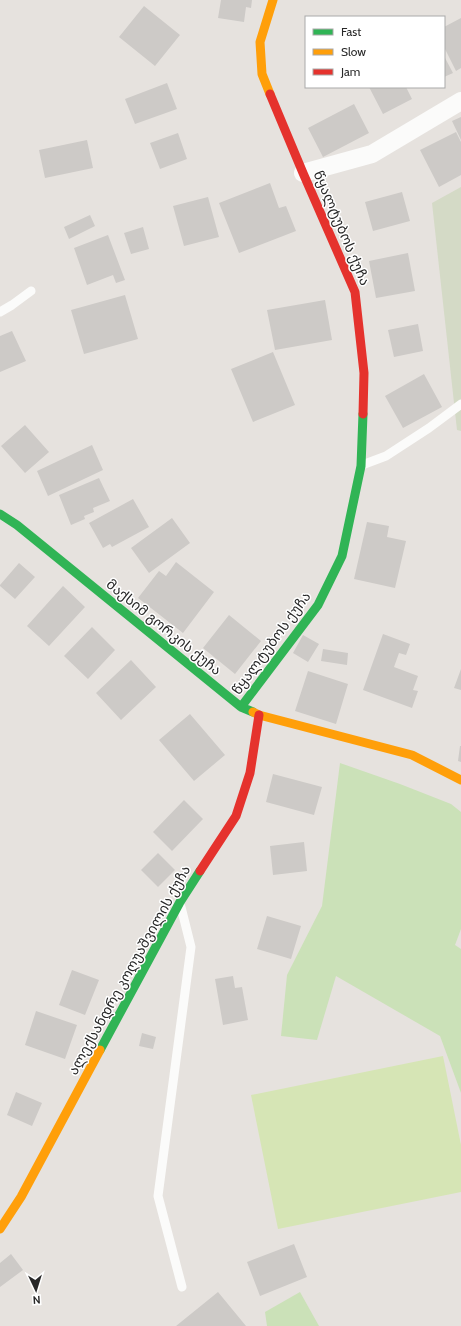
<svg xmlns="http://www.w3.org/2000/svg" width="461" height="1326" viewBox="0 0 461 1326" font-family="Cabin,'Noto Sans Georgian',sans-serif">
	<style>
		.green { fill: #cbe1b8 }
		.cemetery { fill: #d4dac6 }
		.pitch { fill: #d6e5b5 }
		.building { fill: #cdcac7 }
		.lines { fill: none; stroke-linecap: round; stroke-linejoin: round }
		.lane { stroke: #fbfbfa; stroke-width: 9 }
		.street { stroke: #fbfbfa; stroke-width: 18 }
		.fast { stroke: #30b455; stroke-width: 9 }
		.slow { stroke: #ff9f0a; stroke-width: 9 }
		.jam { stroke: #e5322d; stroke-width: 9 }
		.labels { text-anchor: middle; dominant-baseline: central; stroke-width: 3; stroke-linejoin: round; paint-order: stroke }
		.street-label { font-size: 14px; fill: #282828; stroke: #fff }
	</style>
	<rect width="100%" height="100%" fill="#e6e2de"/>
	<path class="green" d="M340 763 400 784 451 804 461 812V929L455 945 461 949V1093L440 1036 336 976 317 1040 281 1036 287 975 322 906Z
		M300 1292 319 1326H267L265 1312Z"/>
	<path class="cemetery" d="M461 187V431L457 430 432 203Z"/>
	<path class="pitch" d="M443 1056 461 1145V1192L278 1229 251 1095Z"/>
	<path class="building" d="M221 0H252L251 8 246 7 244 22 218 18Z
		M144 6 180 35 155 66 119 37Z
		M461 18V68L456 71 444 47V27Z
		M444 56 453 73 444 77Z
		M167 83 177 109 135 124 125 99Z
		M369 87H406L412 99 383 114Z
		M354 104 369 133 323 157 308 128Z
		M461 117V140L452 121Z
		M456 132 461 142V175L439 187 420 150Z
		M178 133 187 159 160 169 150 143Z
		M87 140 93 168 45 178 39 150Z
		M270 183 279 208 286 206 296 231 239 253 219 203Z
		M402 192 410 221 373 231 365 202Z
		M208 197 219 237 184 246 173 206Z
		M90 215 95 226 69 239 64 227Z
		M143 227 149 249 131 254 124 233Z
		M108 235 125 280 116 283 113 275 87 285 74 248Z
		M408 253 415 291 376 298 369 261Z
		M125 295 138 339 84 354 71 310Z
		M325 300 332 340 275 350 267 310Z
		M418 324 423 351 394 357 388 330Z
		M12 331 26 361 0 372V336Z
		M273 352 295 405 253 422 231 369Z
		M424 374 442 407 403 428 385 396Z
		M25 425 49 452 25 473 1 446Z
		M92 445 103 470 48 496 37 471Z
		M99 478 110 501 93 508 94 512 84 516 85 519 71 525 59 495Z
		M133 499 149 527 112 547 110 544 103 548 89 523Z
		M172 518 190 543 149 573 131 548Z
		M367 522 389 526 387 537 406 541 395 588 354 579Z
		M176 562 214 592 183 633 138 598 159 571 166 576Z
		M19 563 35 577 15 599 0 586V585Z
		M63 586 85 607 49 646 27 626Z
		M229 615 261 641 235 674 203 648Z
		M92 627 115 650 88 679 64 656Z
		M383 634 410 644 406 655 399 653 394 667 418 676 413 690 418 691 412 708 363 690Z
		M303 635 319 644 308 662 293 653Z
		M323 649 348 653 347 665 321 661Z
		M131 660 156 687 121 720 96 693Z
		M461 669V690L454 688Z
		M308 671 348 684 336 724 295 711Z
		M190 714 225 755 194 781 159 740Z
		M460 746H461V762L458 761Z
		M273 774 322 787 314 815 266 802Z
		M184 800 203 819 172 851 153 832Z
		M304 842 307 871 273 875 270 846Z
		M158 853 175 870 158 887 141 870Z
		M267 916 301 926 291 959 257 949Z
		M72 970 99 980 85 1015 59 1005Z
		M233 976 235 988 242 987 248 1020 223 1025 215 979Z
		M36 1011 77 1025 65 1059 25 1045Z
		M142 1033 156 1037 153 1049 139 1046Z
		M16 1092 42 1103 32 1126 7 1115Z
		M294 1244 307 1277 260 1296 247 1262Z
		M11 1254 23 1270 0 1287V1263Z
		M218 1292 246 1326H176Z"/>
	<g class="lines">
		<path class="lane" d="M0 312 12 305 31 291
			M362 465 386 456 429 428 461 404
			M181 907 191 947 158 1196 182 1287"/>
		<path class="street" d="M303 173 372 154 461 101"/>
		<path class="fast" d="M0 514 17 525 241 707 253 712
			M241 707 318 605 342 556 361 466 363 414
			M100 1050 180 902 200 871"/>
		<path class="slow" d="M270 94 262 74 260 42 273 0
			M253 712 259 715 412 755 461 780
			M0 1229 21 1197 100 1050"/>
		<path class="jam" d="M270 94 303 173 355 292 364 373 363 414
			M200 871 236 816 250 773 259 715"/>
	</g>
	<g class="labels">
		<g class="street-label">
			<text transform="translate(342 228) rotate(67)">წყალტუბოს ქუჩა</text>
			<text transform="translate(164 627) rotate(39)">მაქსიმ გორკის ქუჩა</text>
			<text transform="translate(271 643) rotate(-54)">წყალტუბოს ქუჩა</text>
			<text transform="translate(129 970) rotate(-61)">ალექსანდრე კოღუაშვილის ქუჩა</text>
		</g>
	</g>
	<rect x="305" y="16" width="140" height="72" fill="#ffffff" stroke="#a9a9a9"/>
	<rect x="313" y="29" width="20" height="6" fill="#30b455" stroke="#a9a9a9"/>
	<text x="341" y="36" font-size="12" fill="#282828">Fast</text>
	<rect x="313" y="49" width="20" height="6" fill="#ff9f0a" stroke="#a9a9a9"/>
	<text x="341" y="56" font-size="12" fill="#282828">Slow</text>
	<rect x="313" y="69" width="20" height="6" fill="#e5322d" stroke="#a9a9a9"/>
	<text x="341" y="76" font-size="12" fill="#282828">Jam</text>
	<g transform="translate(36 1290) rotate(176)" stroke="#ffffff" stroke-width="3" paint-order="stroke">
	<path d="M0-3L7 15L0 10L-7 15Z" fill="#282828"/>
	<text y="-6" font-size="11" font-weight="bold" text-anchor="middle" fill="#282828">N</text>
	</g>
</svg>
